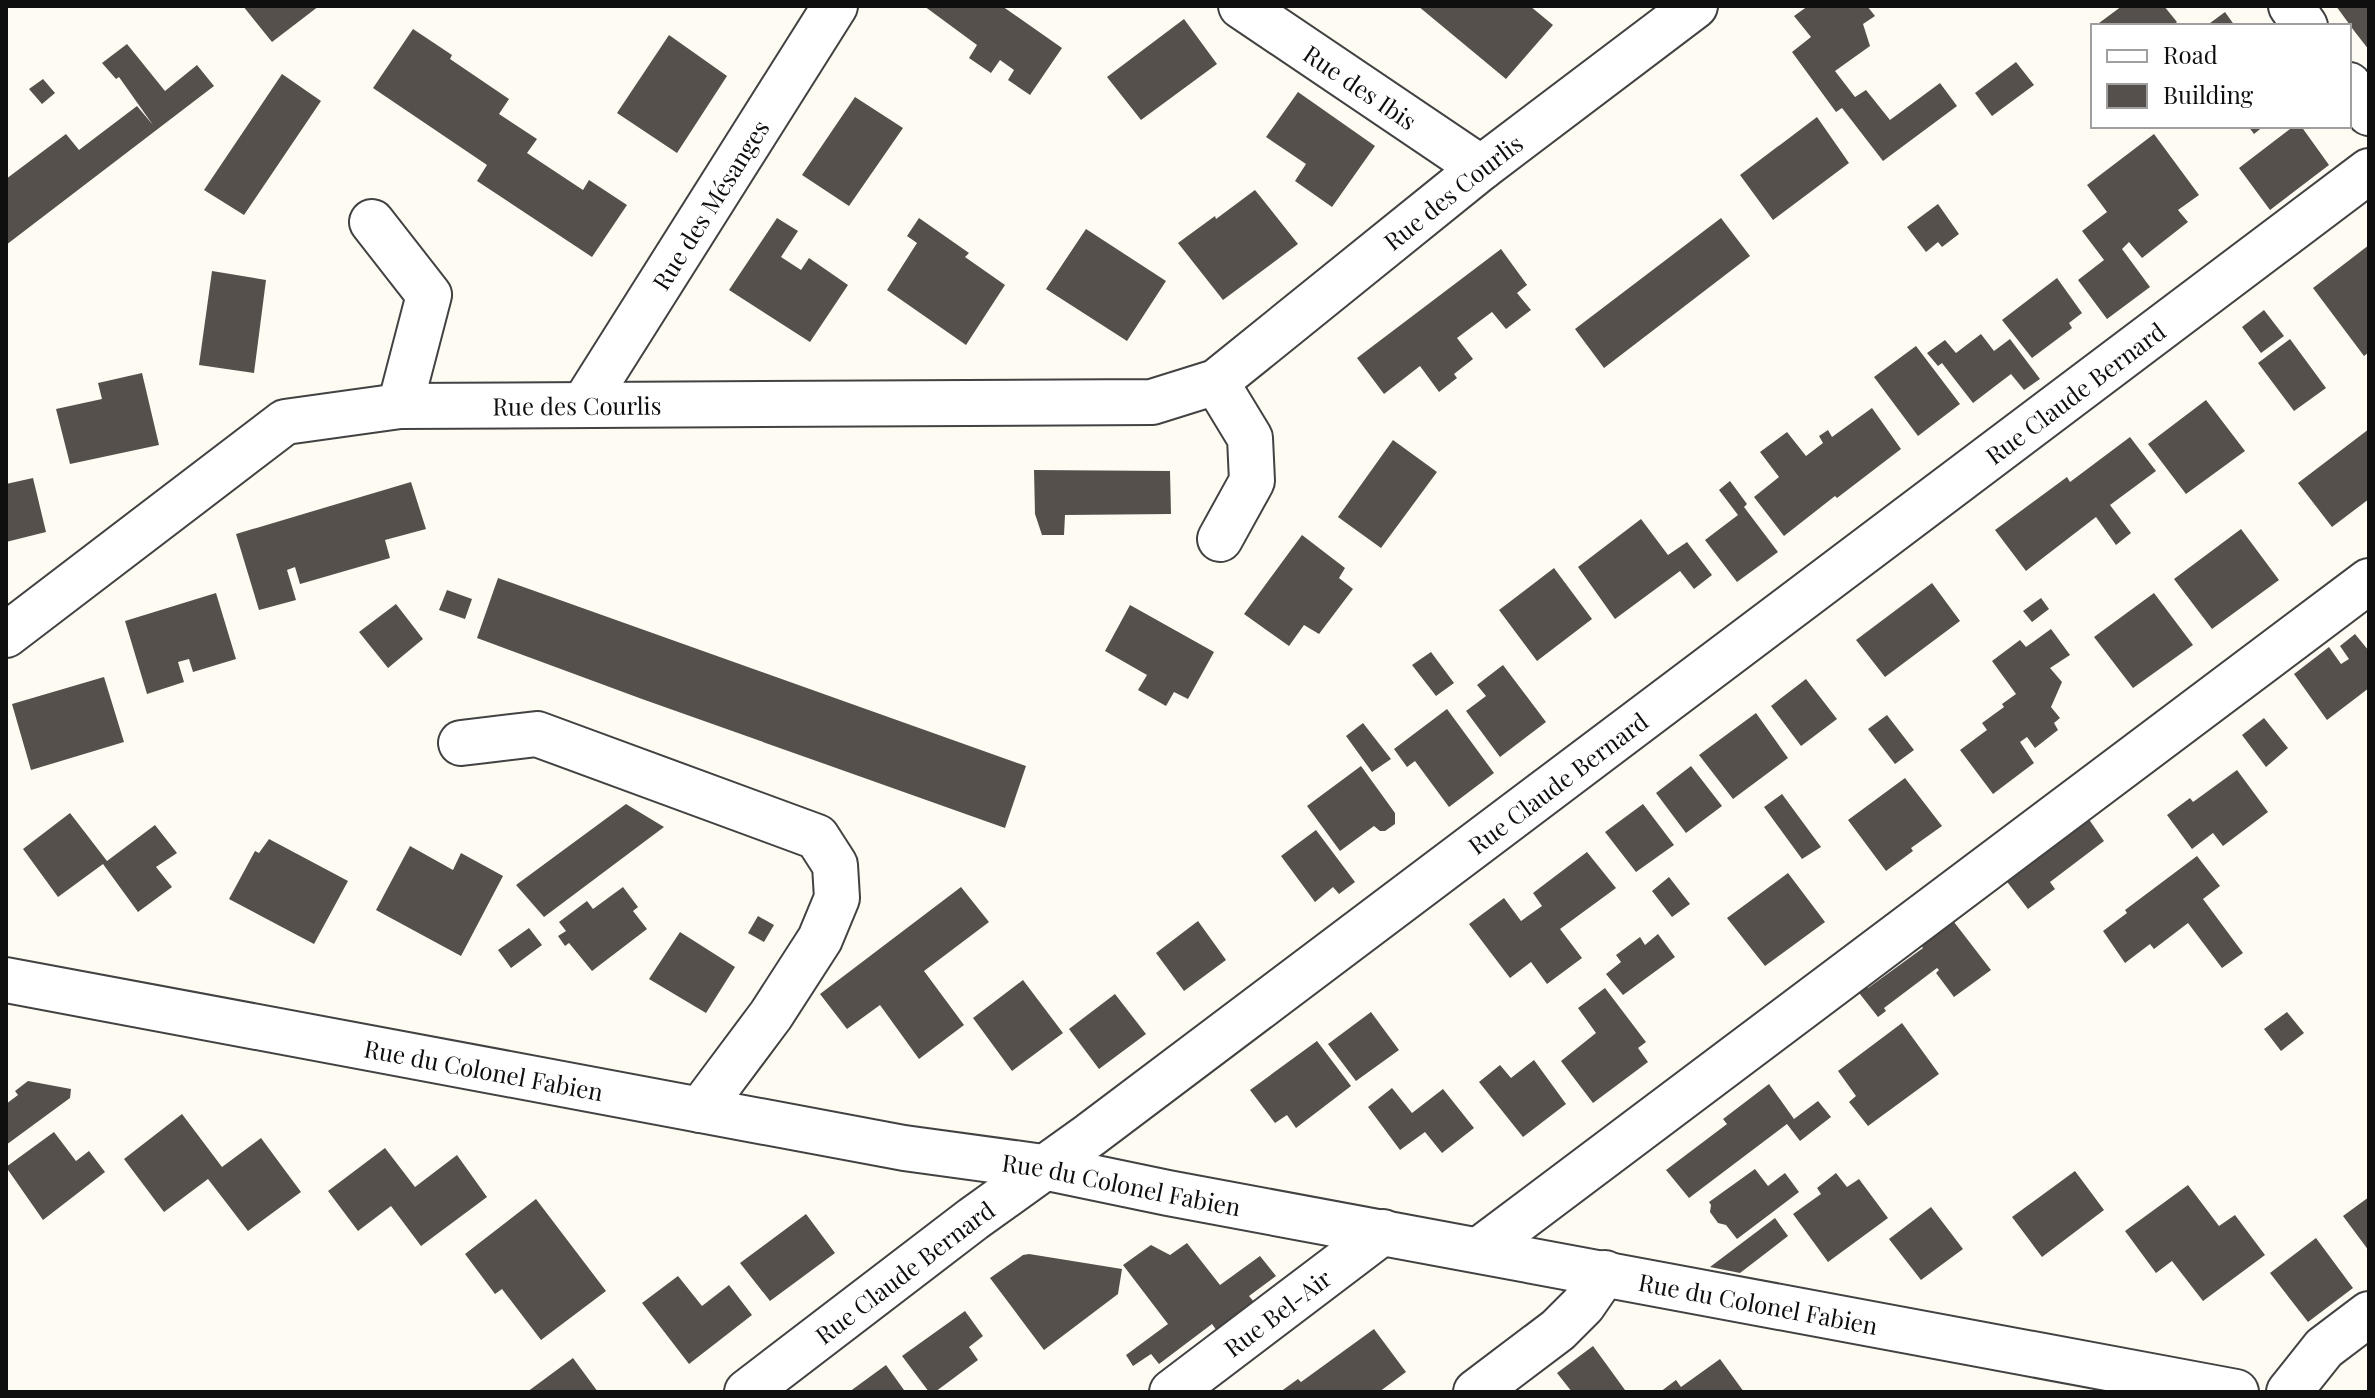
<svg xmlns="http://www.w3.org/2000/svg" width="2375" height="1398" viewBox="0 0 2375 1398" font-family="'Playfair Display',serif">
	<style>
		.building { fill: #56504c }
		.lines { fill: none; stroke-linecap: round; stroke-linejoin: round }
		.minor-casing { stroke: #424242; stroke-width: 48 }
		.minor { stroke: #fff; stroke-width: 44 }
		.labels { text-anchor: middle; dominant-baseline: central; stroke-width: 8; stroke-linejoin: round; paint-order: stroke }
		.street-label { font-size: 24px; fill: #0f0f0f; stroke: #fff }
	</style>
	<rect width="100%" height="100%" fill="#fefbf2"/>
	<path class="building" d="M243 6H319L272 42Z
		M924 6H1002L1062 48 1030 95 1008 80 1014 70 1000 60 991 73 969 58 977 45Z
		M1418 6H1530L1553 25 1506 79Z
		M1808 6H1867L1875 16 1863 24 1870 46 1835 71 1855 97 1866 90 1890 120 1940 83 1957 106 1883 161 1842 108 1836 112 1792 52 1811 37 1794 16Z
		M2122 6H2164L2177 22 2172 26H2095Z
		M2336 6H2369V50L2355 32Z
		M2225 12 2235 26H2206Z
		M1184 19 1217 64 1141 120 1107 77Z
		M413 29 452 55 450 59 509 99 499 114 537 139 527 153 583 190 589 180 627 205 592 257 477 181 487 165 373 88Z
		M669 35 727 76 677 153 617 113Z
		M127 44 165 91 197 65 214 86 6 245V179L66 134 79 150 137 106 153 125 119 77 116 79 102 63Z
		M2016 62 2034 85 1992 116 1975 93Z
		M282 74 321 101 244 215 204 190Z
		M43 79 55 93 42 104 29 89Z
		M1298 92 1375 146 1332 207 1295 181 1306 164 1266 137Z
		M855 97 903 128 849 206 802 175Z
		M1817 117 1849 163 1773 220 1740 175Z
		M2248 126H2264L2254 134Z
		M2294 126H2301L2329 165 2270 210 2239 168Z
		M2154 134 2199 195 2178 210 2188 222 2142 258 2129 242 2122 249 2150 287 2107 319 2078 280 2104 260 2082 231 2107 212 2087 185Z
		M1255 190 1298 244 1223 300 1178 243 1215 216 1216 219Z
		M1938 204 1959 234 1942 247 1938 242 1926 252 1907 227Z
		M777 218 798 231 781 257 801 270 809 258 848 285 810 342 729 290Z
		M919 218 969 253 965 257 1005 285 966 345 887 290 917 243 907 236Z
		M1721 218 1750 256 1604 368 1575 329Z
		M1086 229 1166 281 1127 341 1046 289Z
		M2369 245V352L2364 356 2313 288Z
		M1501 249 1527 285 1517 293 1531 310 1506 329 1492 312 1457 338 1473 359 1454 374 1457 378 1439 392 1420 366 1384 394 1357 358Z
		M212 271 266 280 254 373 199 365Z
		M2057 278 2082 313 2069 323 2072 328 2032 358 2002 320Z
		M2264 310 2284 336 2261 353 2242 327Z
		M1981 334 1994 351 2010 339 2040 379 2024 390 2011 374 1973 403 1942 363 1938 366 1927 353 1945 340 1956 353Z
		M2290 339 2326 388 2294 411 2258 363Z
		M1916 346 1960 404 1918 436 1874 377Z
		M142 373 159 445 70 464 56 409 102 399 98 383Z
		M2206 400 2245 451 2186 494 2148 444Z
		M1872 408 1901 449 1837 498 1835 496 1784 536 1754 497 1779 477 1760 452 1787 432 1806 456 1823 443 1819 436 1828 430 1832 437Z
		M2369 429V499L2332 527 2298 483Z
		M2130 437 2156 471 2110 505 2131 533 2116 545 2096 517 2026 571 1995 530 2067 477 2070 482Z
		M1393 440 1437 472 1381 548 1338 517Z
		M1034 470 1170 471 1171 514 1065 515 1064 535H1042L1035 514Z
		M33 478 46 532 6 542V484Z
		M1730 481 1747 504 1744 507 1778 552 1737 582 1705 540 1738 515 1719 490Z
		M411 482 426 529 385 540 390 558 300 584 295 567 287 570 296 600 259 610 236 534Z
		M1641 519 1668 555 1687 542 1712 575 1694 589 1680 571 1615 619 1578 567Z
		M2241 529 2279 580 2212 629 2174 579Z
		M1302 535 1345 568 1339 578 1353 589 1319 634 1304 625 1289 646 1244 614Z
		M1554 568 1592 619 1537 661 1499 610Z
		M498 578 1026 766 1005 828 642 699 477 638Z
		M1932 583 1960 621 1885 677 1856 640Z
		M447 590 472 599 465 619 439 610Z
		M216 593 236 659 193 672 189 659 178 662 184 682 147 694 125 621Z
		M2154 593 2193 645 2133 688 2094 637Z
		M2041 598 2049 609 2032 622 2023 611Z
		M396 604 423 639 388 668 359 632Z
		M1130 605 1214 652 1188 699 1174 692 1166 706 1138 690 1147 675 1105 651Z
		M2051 629 2070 655 2050 668 2062 682 2051 707 2060 718 2054 723 2058 730 2035 748 2027 737 2020 742 2034 763 1993 794 1960 750 1987 730 1982 723 2004 707 2002 704 2016 694 1992 661 2020 640 2026 647Z
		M2355 634 2369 651V688L2327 720 2294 674 2329 647 2341 664 2349 659 2340 646Z
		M1431 652 1454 683 1436 696 1412 665Z
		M1503 665 1546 722 1500 757 1466 711 1486 696 1477 685Z
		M104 677 124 742 31 770 12 704Z
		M1806 679 1837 719 1801 746 1771 706Z
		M1447 709 1494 773 1449 807 1415 761 1407 767 1394 749Z
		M1756 713 1788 758 1733 799 1699 755Z
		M1887 715 1914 750 1895 764 1868 729Z
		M2264 718 2288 748 2266 767 2242 735Z
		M1363 723 1391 759 1372 772 1346 736Z
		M1361 766 1395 813V824L1385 831H1380L1374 826 1340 851 1307 806Z
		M1691 766 1722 806 1686 833 1656 793Z
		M2237 770 2268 812 2223 846 2213 833 2192 849 2167 815 2190 798 2193 802Z
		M1905 778 1942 826 1911 848 1913 851 1886 871 1848 820Z
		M1782 794 1821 847 1802 859 1764 807Z
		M626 804 664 827 544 917 516 885Z
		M1643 804 1674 845 1636 872 1605 832Z
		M70 813 107 861 155 825 177 853 156 867 172 887 138 912 103 864 58 897 23 849Z
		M2088 818 2104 841 2050 882 2055 889 2028 909 2005 879Z
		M1316 830 1355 882 1339 894 1333 887 1315 902 1281 856Z
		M269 839 348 881 314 944 229 899 255 851 259 853Z
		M410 846 453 870 461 853 503 876 461 956 376 910Z
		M1587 852 1616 888 1560 929 1582 958 1547 984 1531 962 1510 978 1469 924 1504 898 1521 921 1542 906 1533 893Z
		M2197 856 2220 886 2203 899 2243 953 2222 968 2188 923 2154 949 2150 944 2125 963 2103 931 2127 913 2125 910Z
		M1788 873 1825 922 1765 966 1727 918Z
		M1669 877 1690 904 1672 917 1652 891Z
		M623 887 638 907 633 911 647 929 592 971 569 943 565 946 558 936 566 931 559 922 587 901 593 909Z
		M961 887 989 922 924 971 964 1025 919 1059 880 1005 847 1029 820 994Z
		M758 916 774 925 764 942 748 933Z
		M1198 921 1226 960 1184 991 1156 953Z
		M1954 922 1991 970 1954 997 1936 973 1939 970 1937 968 1884 1008 1886 1011 1878 1017 1856 989 1864 984 1868 988 1923 948 1919 942 1935 931 1937 934Z
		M529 928 542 945 511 968 498 950Z
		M680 932 735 967 706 1013 649 979Z
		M1658 934 1675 957 1623 995 1606 974 1621 962 1616 955 1640 937 1645 945Z
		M1023 980 1063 1033 1012 1071 973 1018Z
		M1605 988 1646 1042 1638 1048 1648 1062 1593 1103 1561 1061 1596 1033 1578 1008Z
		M1115 994 1146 1034 1099 1069 1069 1029Z
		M1371 1012 1399 1050 1356 1081 1328 1044Z
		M2287 1012 2304 1033 2281 1051 2264 1029Z
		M1902 1023 1939 1074 1868 1126 1849 1102 1856 1096 1838 1071Z
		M1317 1041 1351 1086 1296 1128 1287 1115 1275 1123 1250 1090Z
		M1534 1060 1566 1104 1523 1137 1479 1082 1500 1065 1511 1078Z
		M28 1081 71 1089 70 1098 6 1145V1104L18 1095 15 1091Z
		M1769 1084 1794 1119 1818 1101 1831 1117 1800 1141 1787 1124 1689 1198 1666 1170 1727 1124 1723 1119Z
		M1392 1088 1412 1113 1443 1089 1474 1128 1442 1153 1425 1132 1400 1150 1368 1107Z
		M182 1114 222 1167 261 1138 301 1192 248 1231 208 1179 164 1212 124 1159Z
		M54 1132 76 1161 89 1151 105 1172 43 1220 6 1167Z
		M385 1148 415 1187 457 1155 487 1197 421 1246 391 1206 358 1231 328 1191Z
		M1755 1169 1768 1186 1785 1173 1799 1192 1737 1239 1726 1225 1718 1223 1710 1212 1711 1205 1709 1202Z
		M2075 1171 2104 1210 2042 1257 2012 1217Z
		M1836 1173 1847 1187 1859 1179 1888 1218 1828 1262 1793 1214 1821 1194 1817 1188Z
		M2188 1185 2219 1226 2235 1215 2265 1255 2203 1301 2172 1261 2156 1273 2125 1231Z
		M2369 1197V1251L2343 1216Z
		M536 1199 606 1291 541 1340 502 1289 495 1294 465 1254Z
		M1931 1207 1963 1249 1921 1280 1889 1239Z
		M806 1214 835 1253 770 1301 740 1263Z
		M1775 1218 1788 1236 1740 1273 1710 1267Z
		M2316 1238 2353 1288 2308 1322 2270 1273Z
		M1187 1243 1220 1285 1260 1256 1276 1276 1249 1296 1255 1303 1217 1331 1212 1324 1159 1364 1151 1354 1133 1366 1126 1355 1168 1324 1123 1265 1151 1245 1170 1255Z
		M1029 1254 1122 1269 1118 1294 1044 1350 990 1278 1023 1255Z
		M678 1276 702 1306 729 1285 752 1315 689 1364 642 1303Z
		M965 1311 983 1336 969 1347 978 1360 935 1392H929L902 1356Z
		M1374 1329 1406 1372 1379 1392H1280L1298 1379 1301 1382Z
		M1593 1346 1625 1390 1622 1392H1572L1557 1373Z
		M573 1358 598 1392H527Z
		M1720 1359 1744 1392H1660L1676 1380 1681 1387Z
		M886 1365 904 1390 901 1392H849Z"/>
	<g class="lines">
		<defs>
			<g id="minor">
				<path id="s1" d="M1241 6 1481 168"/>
				<path d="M2291 6 2305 26"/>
				<path d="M2349 85 2369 113"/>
				<path d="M372 222 429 295 400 406"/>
				<path d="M1216 382 1250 438 1252 481 1220 539"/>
				<path id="s2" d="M584 404 835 6"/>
				<path id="s3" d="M6 635 285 422 400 406 1152 402 1216 382 1481 168 1695 6"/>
				<path d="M461 743 537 734 817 837 835 865 837 898 820 939 771 1015 700 1110"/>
				<path id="s4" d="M6 980 904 1148 1043 1167 1168 1193 2236 1392"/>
				<path d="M1479 1250 2369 581"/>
				<path id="s5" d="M747 1392 973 1219 1090 1135 2369 171"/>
				<path id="s6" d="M1172 1392 1383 1232"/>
				<path d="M1476 1392 1558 1330 1583 1305 1605 1273"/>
				<path d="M2289 1392 2324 1348 2369 1314"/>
			</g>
		</defs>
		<use href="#minor" class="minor-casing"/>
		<use href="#minor" class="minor"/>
	</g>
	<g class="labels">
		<g class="street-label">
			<text stroke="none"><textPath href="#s1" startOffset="144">Rue des Ibis</textPath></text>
			<text stroke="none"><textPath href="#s3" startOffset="1590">Rue des Courlis</textPath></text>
			<text stroke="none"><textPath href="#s2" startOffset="236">Rue des Mésanges</textPath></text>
			<text stroke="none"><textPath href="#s5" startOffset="1662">Rue Claude Bernard</textPath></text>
			<text stroke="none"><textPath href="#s3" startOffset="644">Rue des Courlis</textPath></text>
			<text stroke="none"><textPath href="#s5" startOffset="1014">Rue Claude Bernard</textPath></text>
			<text stroke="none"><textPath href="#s4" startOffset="486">Rue du Colonel Fabien</textPath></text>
			<text stroke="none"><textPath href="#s4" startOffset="1134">Rue du Colonel Fabien</textPath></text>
			<text stroke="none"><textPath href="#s5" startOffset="198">Rue Claude Bernard</textPath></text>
			<text stroke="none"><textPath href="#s4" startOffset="1782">Rue du Colonel Fabien</textPath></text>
			<text stroke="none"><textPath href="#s6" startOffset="132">Rue Bel-Air</textPath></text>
		</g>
	</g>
	<rect width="2375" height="1398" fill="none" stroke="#0f0f0f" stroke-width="16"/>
	<rect x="2091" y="24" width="260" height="104" fill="#ffffff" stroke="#9f9f9f" stroke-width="2"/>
	<rect x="2107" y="50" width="40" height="12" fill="#ffffff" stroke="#9f9f9f" stroke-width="2"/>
	<text x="2163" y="64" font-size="24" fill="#0f0f0f">Road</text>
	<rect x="2107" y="84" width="40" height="24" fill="#56504c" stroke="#9f9f9f" stroke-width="2"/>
	<text x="2163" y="104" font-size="24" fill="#0f0f0f">Building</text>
</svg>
